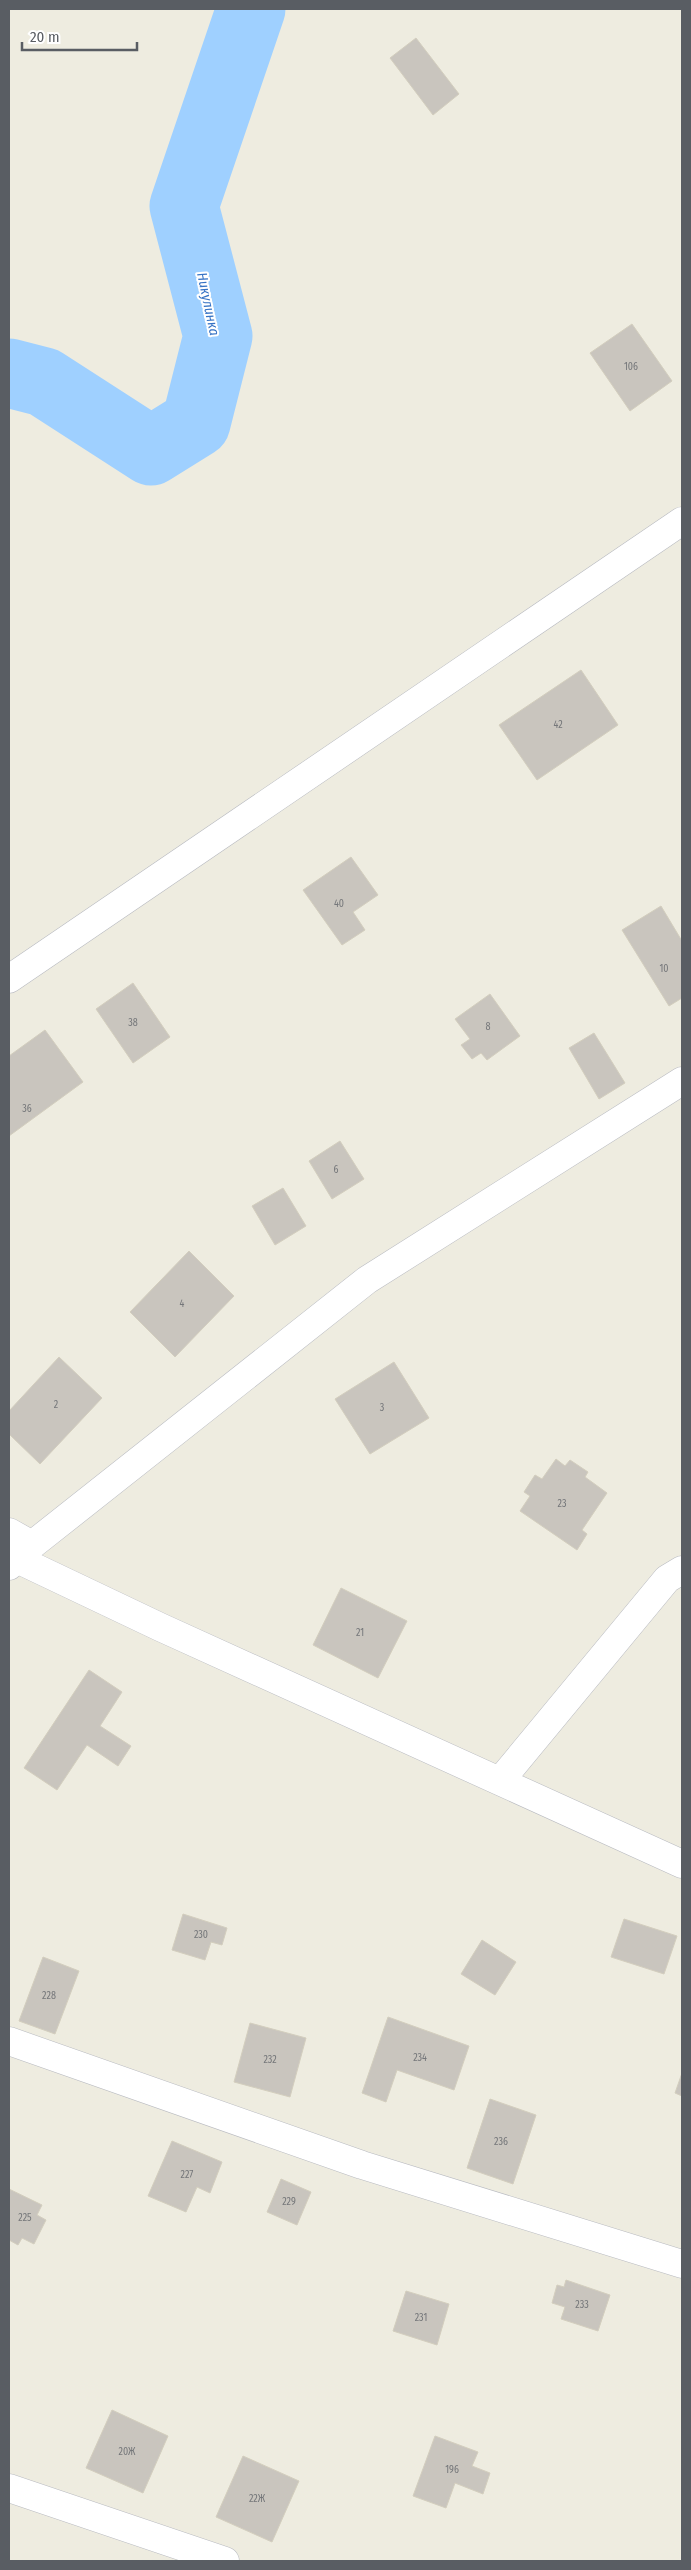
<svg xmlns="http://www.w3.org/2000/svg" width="691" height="2570" viewBox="0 0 691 2570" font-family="'Fira Sans Condensed',sans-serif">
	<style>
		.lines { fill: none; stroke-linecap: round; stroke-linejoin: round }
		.river { stroke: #9fd0ff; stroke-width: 69 }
		.building { fill: #c9c5be; stroke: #d3cebe }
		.minor-casing { stroke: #b9bbc1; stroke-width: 29 }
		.minor { stroke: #fff; stroke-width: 28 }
		.labels { text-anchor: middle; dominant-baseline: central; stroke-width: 4; stroke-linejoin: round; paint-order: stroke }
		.number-label { font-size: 10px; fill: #75777a }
		.water-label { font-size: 14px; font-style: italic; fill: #3572c4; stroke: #fff }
	</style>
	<rect width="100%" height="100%" fill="#eeece0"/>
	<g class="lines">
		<path class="river" d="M9 373 44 382 151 451 196 423 218 336 184 206 251 9"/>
	</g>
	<path class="building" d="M416 38 459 94 433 115 390 58Z
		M632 324 672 381 630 411 590 353Z
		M581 670 618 725 537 780 499 725Z
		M351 857 378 895 353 912 365 930 342 945 303 890Z
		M661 906 682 941V998L669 1006 622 930Z
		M133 983 170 1037 133 1063 96 1009Z
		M490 994 520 1036 487 1060 481 1053 472 1059 461 1045 470 1039 455 1019Z
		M45 1030 83 1082 9 1136V1056Z
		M594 1033 625 1083 599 1099 569 1048Z
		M340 1141 364 1179 332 1199 309 1161Z
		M283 1188 306 1226 275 1245 252 1206Z
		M189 1251 234 1296 175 1357 130 1312Z
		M59 1357 102 1398 40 1464 9 1434V1411Z
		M394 1362 429 1418 370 1454 335 1399Z
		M556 1459 565 1466 570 1460 588 1472 585 1477 607 1493 582 1530 587 1534 577 1550 520 1511 530 1496 524 1492 535 1475 542 1479Z
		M341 1588 407 1621 378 1678 313 1645Z
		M89 1670 122 1692 100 1726 131 1746 118 1766 87 1745 57 1790 24 1768Z
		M183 1914 227 1928 222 1945 211 1942 205 1960 172 1950Z
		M624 1919 677 1936 664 1974 611 1957Z
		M482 1940 516 1962 495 1995 461 1974Z
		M43 1957 79 1971 55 2034 19 2021Z
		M388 2017 469 2046 454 2090 397 2070 386 2102 362 2093Z
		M250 2023 306 2038 290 2097 234 2082Z
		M682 2073V2096L675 2093Z
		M490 2099 536 2115 513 2184 467 2168Z
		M172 2141 222 2162 210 2193 197 2187 186 2212 148 2196Z
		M281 2179 311 2192 297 2225 267 2212Z
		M9 2189 42 2205 37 2215 46 2220 34 2244 22 2238 18 2245 9 2240Z
		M566 2280 610 2295 598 2331 561 2319 565 2307 552 2303 557 2285 564 2287Z
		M406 2291 449 2304 437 2345 393 2331Z
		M112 2410 168 2436 143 2493 86 2468Z
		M435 2436 478 2452 472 2466 490 2473 483 2494 455 2483 446 2508 413 2496Z
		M243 2456 299 2481 272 2542 216 2517Z"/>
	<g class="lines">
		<defs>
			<path id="minor" d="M9 979 682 521
				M9 1532 32 1545
				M17 1559 160 1627 682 1864
				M9 1566 32 1545 367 1280 682 1081
				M500 1781 667 1579 682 1570
				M9 2041 362 2165 682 2264
				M9 2488 225 2561"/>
		</defs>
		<use href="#minor" class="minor-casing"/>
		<use href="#minor" class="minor"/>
	</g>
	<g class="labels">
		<g class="number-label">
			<text x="631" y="367">106</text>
			<text x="558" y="725">42</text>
			<text x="339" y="904">40</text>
			<text x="664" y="969">10</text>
			<text x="133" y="1023">38</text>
			<text x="488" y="1027">8</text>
			<text x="27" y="1109">36</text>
			<text x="336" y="1170">6</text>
			<text x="182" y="1304">4</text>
			<text x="56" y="1405">2</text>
			<text x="382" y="1408">3</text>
			<text x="562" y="1504">23</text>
			<text x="360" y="1633">21</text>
			<text x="201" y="1935">230</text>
			<text x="49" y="1996">228</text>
			<text x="420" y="2058">234</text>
			<text x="270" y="2060">232</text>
			<text x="501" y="2142">236</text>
			<text x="187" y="2175">227</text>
			<text x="289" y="2202">229</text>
			<text x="25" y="2218">225</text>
			<text x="582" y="2305">233</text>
			<text x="421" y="2318">231</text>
			<text x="127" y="2452">20Ж</text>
			<text x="452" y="2470">196</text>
			<text x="257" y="2499">22Ж</text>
		</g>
		<g class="water-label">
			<text transform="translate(208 304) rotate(78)">Никулинка</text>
		</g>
	</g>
	<rect width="691" height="2570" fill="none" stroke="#595d63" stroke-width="20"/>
	<path d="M22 42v8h115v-8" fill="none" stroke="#595d63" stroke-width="2.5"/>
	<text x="30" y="42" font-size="15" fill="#595d63" stroke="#ffffff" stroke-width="4" paint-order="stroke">20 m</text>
</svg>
